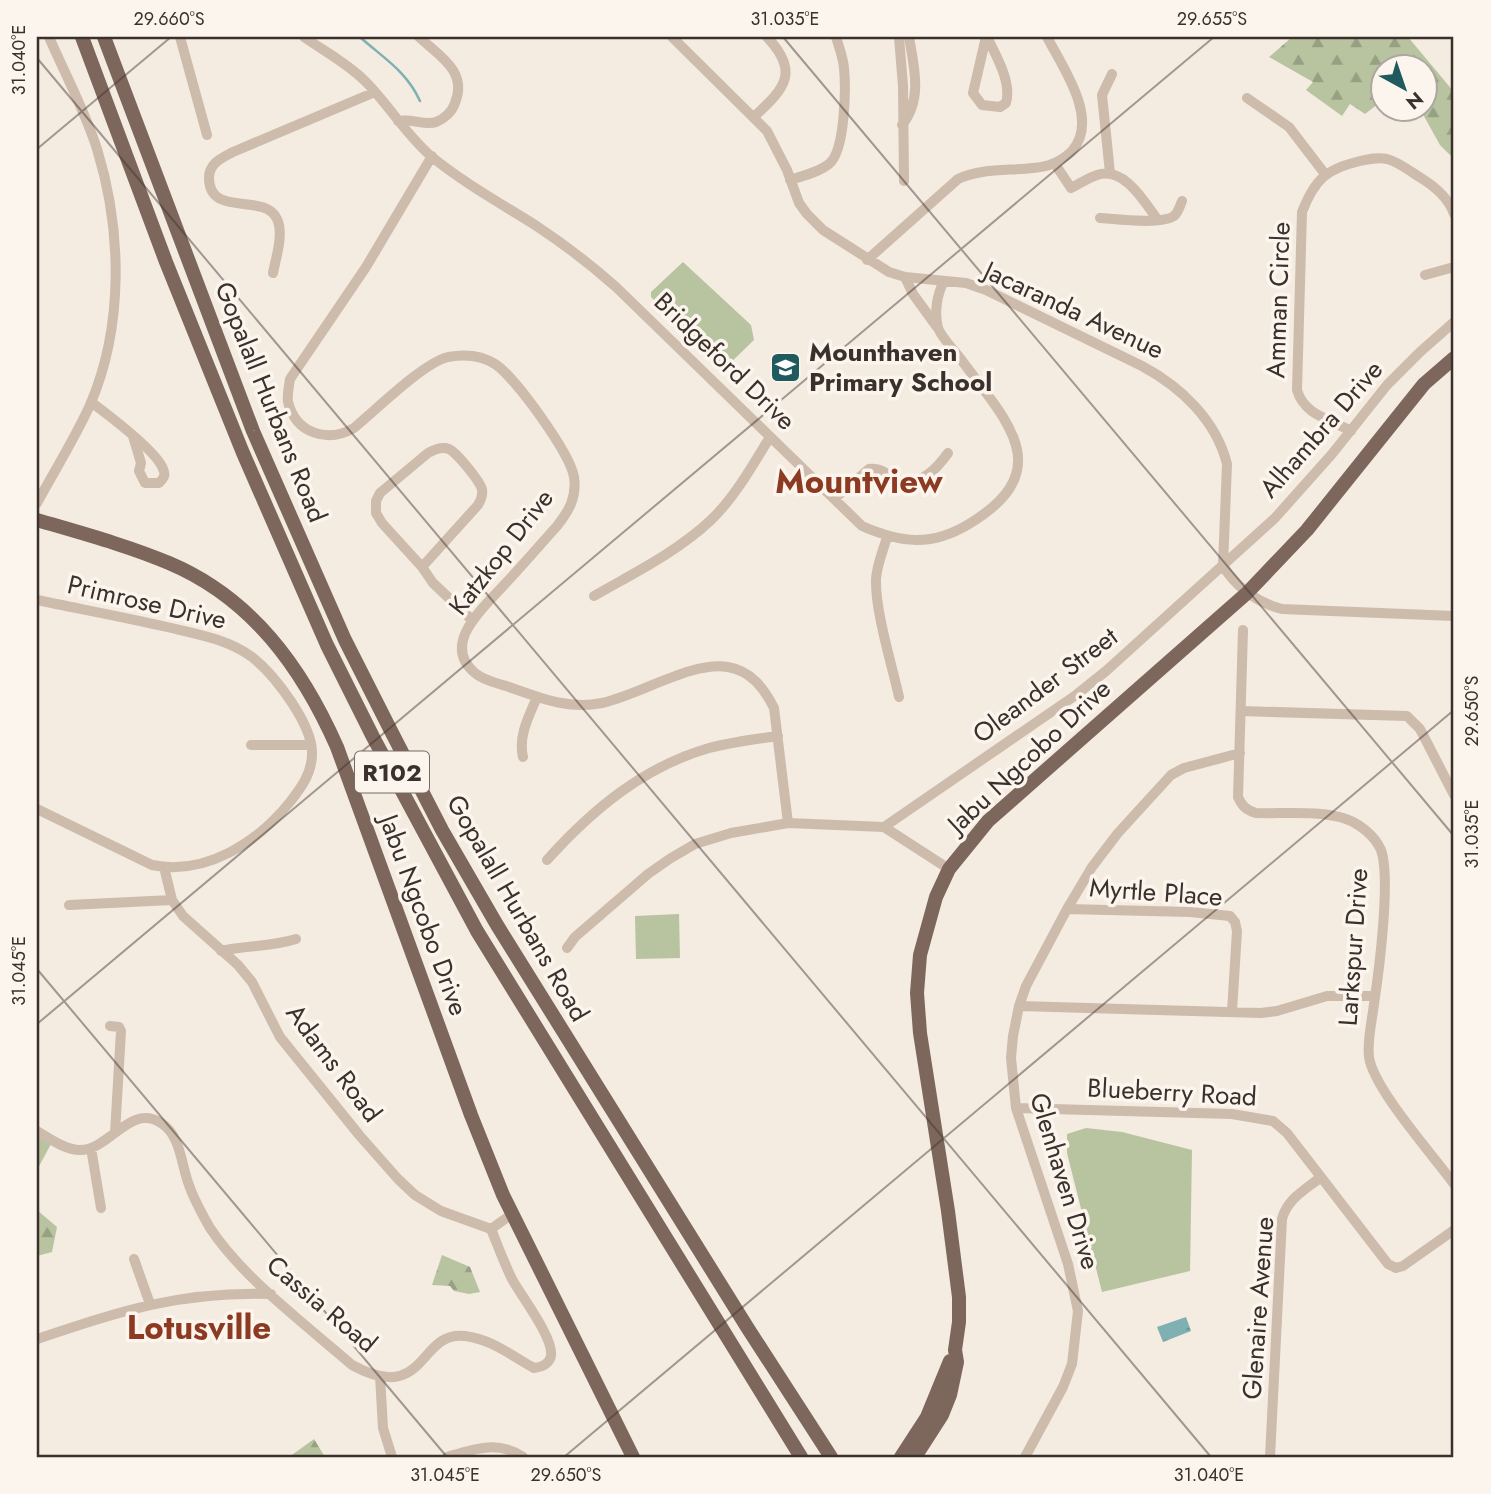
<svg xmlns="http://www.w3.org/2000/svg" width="1491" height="1494" viewBox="0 0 1491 1494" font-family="Jost,sans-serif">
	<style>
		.forest { fill: url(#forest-firs) }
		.garden { fill: #b8c4a0 }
		.water { fill: url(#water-ripples) }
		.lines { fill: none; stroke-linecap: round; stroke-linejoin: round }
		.stream { stroke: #7fb0b2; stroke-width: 2.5 }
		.minor { stroke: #cdbbac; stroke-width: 10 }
		.major { stroke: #7d675c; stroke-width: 14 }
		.ticks { fill: none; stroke: #3b302b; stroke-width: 2; stroke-opacity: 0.45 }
		.labels { text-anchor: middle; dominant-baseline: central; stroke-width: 7; stroke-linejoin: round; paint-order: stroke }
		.shield { fill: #fbf5ee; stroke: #756b66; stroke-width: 2 }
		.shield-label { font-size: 24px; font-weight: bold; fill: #3b302b }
		.street-label { font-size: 26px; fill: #3b302b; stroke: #fbf5ee }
		.poi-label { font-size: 26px; font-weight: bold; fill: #3b302b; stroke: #fbf5ee; text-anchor: start }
		.district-label { font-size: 33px; font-weight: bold; fill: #8c3b22; stroke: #fbf5ee }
		.neatline { fill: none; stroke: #3b302b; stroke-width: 2.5 }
		.ticks-label { font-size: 18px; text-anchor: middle; fill: #3b302b }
	</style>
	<defs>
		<pattern id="forest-firs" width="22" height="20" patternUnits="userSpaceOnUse" patternTransform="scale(1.75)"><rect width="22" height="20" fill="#b8c4a0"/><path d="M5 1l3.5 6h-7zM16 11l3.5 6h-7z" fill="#97a083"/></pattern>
		<pattern id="water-ripples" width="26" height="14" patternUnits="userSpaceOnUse" patternTransform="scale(1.75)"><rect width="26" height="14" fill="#7fb0b2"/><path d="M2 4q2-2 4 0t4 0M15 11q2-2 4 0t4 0" fill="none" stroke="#699091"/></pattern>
	</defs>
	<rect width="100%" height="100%" fill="#f4ebe1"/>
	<path class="forest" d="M1292 37H1408L1454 92V159L1440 145 1420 109 1424 108V66H1382V101L1365 114 1350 104 1342 116 1306 90 1313 82 1269 57Z
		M37 1137 51 1144 37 1170Z
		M37 1210 57 1227 52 1252 37 1256Z
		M442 1255 470 1267 480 1292 469 1294 454 1291 450 1286 432 1285Z
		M314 1439 325 1457H289Z"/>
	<path class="garden" d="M683 262 751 325 754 340 723 370 651 297V292Z
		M679 914 680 958 636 959 635 916Z
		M1086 1128 1122 1132 1192 1150 1190 1271 1102 1292 1067 1153V1134Z"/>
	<path class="water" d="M1186 1317 1191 1331 1163 1342 1157 1327Z"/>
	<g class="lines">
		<path class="stream" d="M354 37 361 38C385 59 407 72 420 101"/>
		<path class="minor" d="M180 37 207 135
			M304 37C324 51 347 63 365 81 389 105 406 135 432 157 464 183 500 203 535 225 564 244 590 264 616 287L862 526C901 543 931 547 969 524 1060 469 1005 420 960 358 953 349 942 338 938 328 934 313 937 294 944 281
			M672 37 767 131 787 170 799 203 807 214 823 230 889 272 905 277 966 283 986 290 1142 366C1181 387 1216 420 1227 464L1223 566C1237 588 1256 602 1282 609L1454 616
			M899 37 903 86 904 181
			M986 37 973 93 982 105 1000 107 1006 103C1012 82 996 56 987 37
			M1247 98 1289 127 1325 174
			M755 116C785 88 800 72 767 37
			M398 121C412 118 425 126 436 122 444 119 452 112 455 103 468 71 439 56 419 37
			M902 125C923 99 914 67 909 37
			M432 156 366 267 290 379C289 386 287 395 288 402 296 434 328 443 354 428 376 410 423 363 448 357 464 354 481 355 495 364 515 377 570 453 574 477 577 497 569 511 557 526 539 546 522 566 504 585 484 607 440 644 475 673 484 681 498 683 509 687 540 698 569 710 602 703 640 695 691 661 728 667 751 671 764 688 774 708L788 823
			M1055 164 1071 188C1079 184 1088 178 1097 175 1124 166 1144 201 1157 219
			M1110 173 1102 95 1112 74
			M790 180C802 176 820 172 830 163 845 149 846 89 844 68 843 57 839 47 836 37
			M1100 218C1116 219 1161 225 1174 216 1178 213 1180 206 1182 201
			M867 260 958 179C982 168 1007 171 1033 168 1048 167 1061 162 1072 151 1100 119 1063 68 1047 37
			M273 273C276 257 284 234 277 219 265 192 209 218 209 178 209 163 222 158 233 152L375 92
			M1425 275 1454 267
			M905 277 913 294 937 327
			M91 402C107 414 157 451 163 469 166 475 164 478 159 483H145L139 471 141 463 133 436
			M1351 431C1330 419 1304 415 1297 390L1302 212C1315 179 1326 169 1360 161 1369 159 1378 157 1387 159 1399 162 1411 172 1421 178 1434 186 1449 199 1454 214
			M834 499 869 469C880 467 886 474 895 479 917 489 936 470 948 453
			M37 503C55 470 75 438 90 405 124 326 122 230 97 149 85 111 65 74 49 37
			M887 537C883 551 877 564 876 579 875 611 892 665 899 697
			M422 567 478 505C481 500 483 495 482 489 479 480 457 453 449 449 442 446 435 449 428 453L380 493 376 501V513L382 523 422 567 433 583 472 620
			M594 596C634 573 677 552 711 520 735 497 752 466 770 437
			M37 600C80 609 124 617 167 627 197 634 227 639 252 657 275 675 313 725 312 754 312 773 301 788 290 802 258 842 206 876 152 865L37 809
			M1243 630 1238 797C1242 806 1246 810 1256 813 1283 814 1321 810 1346 819 1360 824 1375 836 1381 850 1391 878 1379 971 1374 1004 1372 1021 1367 1040 1369 1057 1373 1088 1433 1155 1454 1184
			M1241 711 1407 716 1420 729 1454 795
			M251 745H311
			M523 757C518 736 529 716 537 697
			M884 827 1076 695 1106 671 1275 518 1332 454 1387 385 1420 352 1454 322
			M547 860C592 810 643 767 709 748 732 742 755 739 778 736
			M164 867 172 900 183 916 238 965 252 982 280 1037 360 1136 398 1179 415 1195 441 1211 491 1229
			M69 905 172 900
			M1067 909 1190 912 1230 916 1235 922 1237 931 1232 1011
			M567 948 575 937 648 874 671 858 695 844 731 833 788 823 884 827 949 869
			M221 951C246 945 271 947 296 939
			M1019 1006 1261 1013 1277 1011 1327 996H1375
			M110 1026 119 1027 121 1031 115 1133
			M1016 1108 1232 1114 1273 1121 1287 1133 1388 1264 1396 1268 1403 1266 1454 1230
			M37 1131C49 1138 65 1150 80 1150 110 1150 130 1103 161 1123 181 1135 181 1165 189 1185 194 1200 202 1214 210 1228 243 1278 306 1325 352 1365 427 1406 418 1330 465 1336 491 1339 512 1356 534 1368 541 1367 549 1365 551 1356 554 1338 521 1296 512 1279 504 1263 498 1246 491 1229
			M91 1148 101 1208
			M491 1229 512 1214
			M134 1259 150 1304
			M37 1339C121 1311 180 1291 271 1294
			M380 1376 383 1428 392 1457
			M447 1457C474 1449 498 1440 523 1457
			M1025 1457 1063 1387 1072 1364 1078 1311 1068 1264 1016 1108 1011 1058 1013 1036 1019 1006 1026 986 1067 909 1092 867 1118 833 1171 775 1184 768 1240 753
			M1270 1457 1282 1219C1287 1199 1305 1190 1321 1177"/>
		<path class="major" d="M82 37 166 262 243 453 327 645 373 737 477 931 801 1457
			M104 37 253 431 345 640 390 729 442 830 497 925 747 1327 831 1457
			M37 520C81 533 126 545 169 563 252 598 302 668 337 747L471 1115 503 1195 633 1457
			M901 1457 927 1417 950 1361
			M915 1457 942 1415 950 1395 957 1362 955 1350 959 1322V1297L948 1211 920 1033 917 993 920 955 936 897 949 869 988 821 1247 593 1307 530 1424 384 1454 358"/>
	</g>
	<path class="ticks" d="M783 37 1454 836M37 58 1211 1457M37 149 171 37M37 969 447 1457M37 1024 1214 37M564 1457 1454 710"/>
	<defs>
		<symbol id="school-square" viewBox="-11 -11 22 22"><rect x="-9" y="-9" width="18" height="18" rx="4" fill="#1f5a5e" stroke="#fbf5ee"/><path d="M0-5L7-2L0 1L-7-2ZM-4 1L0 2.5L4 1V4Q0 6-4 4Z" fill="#fff"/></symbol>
	</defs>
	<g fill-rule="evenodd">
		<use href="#school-square" x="768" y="350" width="35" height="35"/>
	</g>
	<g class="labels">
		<rect class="shield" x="355" y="751.5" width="74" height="41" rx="5"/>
		<g class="shield-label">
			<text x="392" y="772">R102</text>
		</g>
		<g class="street-label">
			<text transform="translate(1278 300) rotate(-88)">Amman Circle</text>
			<text transform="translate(1074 310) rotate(25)">Jacaranda Avenue</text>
			<text transform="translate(725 361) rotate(44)">Bridgeford Drive</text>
			<text transform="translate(271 402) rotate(68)">Gopalall Hurbans Road</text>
			<text transform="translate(1321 429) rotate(-49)">Alhambra Drive</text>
			<text transform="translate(501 552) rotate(-52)">Katzkop Drive</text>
			<text transform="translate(147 602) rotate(13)">Primrose Drive</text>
			<text transform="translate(1045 685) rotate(-37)">Oleander Street</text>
			<text transform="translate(1029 756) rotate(-43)">Jabu Ngcobo Drive</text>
			<text transform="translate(1156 892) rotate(4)">Myrtle Place</text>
			<text transform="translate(518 908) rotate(60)">Gopalall Hurbans Road</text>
			<text transform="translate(424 915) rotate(70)">Jabu Ngcobo Drive</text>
			<text transform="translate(1353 947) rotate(-86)">Larkspur Drive</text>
			<text transform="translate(334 1063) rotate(53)">Adams Road</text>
			<text transform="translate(1172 1092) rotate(3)">Blueberry Road</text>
			<text transform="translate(1065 1181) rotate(73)">Glenhaven Drive</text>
			<text transform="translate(322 1304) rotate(40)">Cassia Road</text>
			<text transform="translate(1258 1308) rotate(-86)">Glenaire Avenue</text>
		</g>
		<g class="poi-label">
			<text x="809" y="352">Mounthaven<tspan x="809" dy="30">Primary School</tspan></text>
		</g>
		<g class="district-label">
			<text x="859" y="481">Mountview</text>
			<text x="199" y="1327">Lotusville</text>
		</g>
	</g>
	<rect width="1491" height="1494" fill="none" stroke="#fbf5ee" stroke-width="77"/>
	<g transform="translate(1404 88) rotate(140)"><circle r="33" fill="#fbf5ee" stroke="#aea6a0" stroke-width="2"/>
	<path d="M0-5L12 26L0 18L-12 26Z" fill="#1f5a5e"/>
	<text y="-10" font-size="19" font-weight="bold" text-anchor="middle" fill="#3b302b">N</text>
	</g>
	<rect x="38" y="38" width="1414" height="1418" class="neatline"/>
	<g class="ticks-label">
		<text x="169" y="25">29.660°S</text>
		<text x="785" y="25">31.035°E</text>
		<text x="1212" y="25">29.655°S</text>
		<text transform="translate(19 60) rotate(-90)" y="6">31.040°E</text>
		<text transform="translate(1472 711) rotate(-90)" y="6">29.650°S</text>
		<text transform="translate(1472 834) rotate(-90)" y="6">31.035°E</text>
		<text transform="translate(19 971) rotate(-90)" y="6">31.045°E</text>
		<text x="445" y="1481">31.045°E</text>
		<text x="566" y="1481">29.650°S</text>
		<text x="1209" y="1481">31.040°E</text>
	</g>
</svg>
